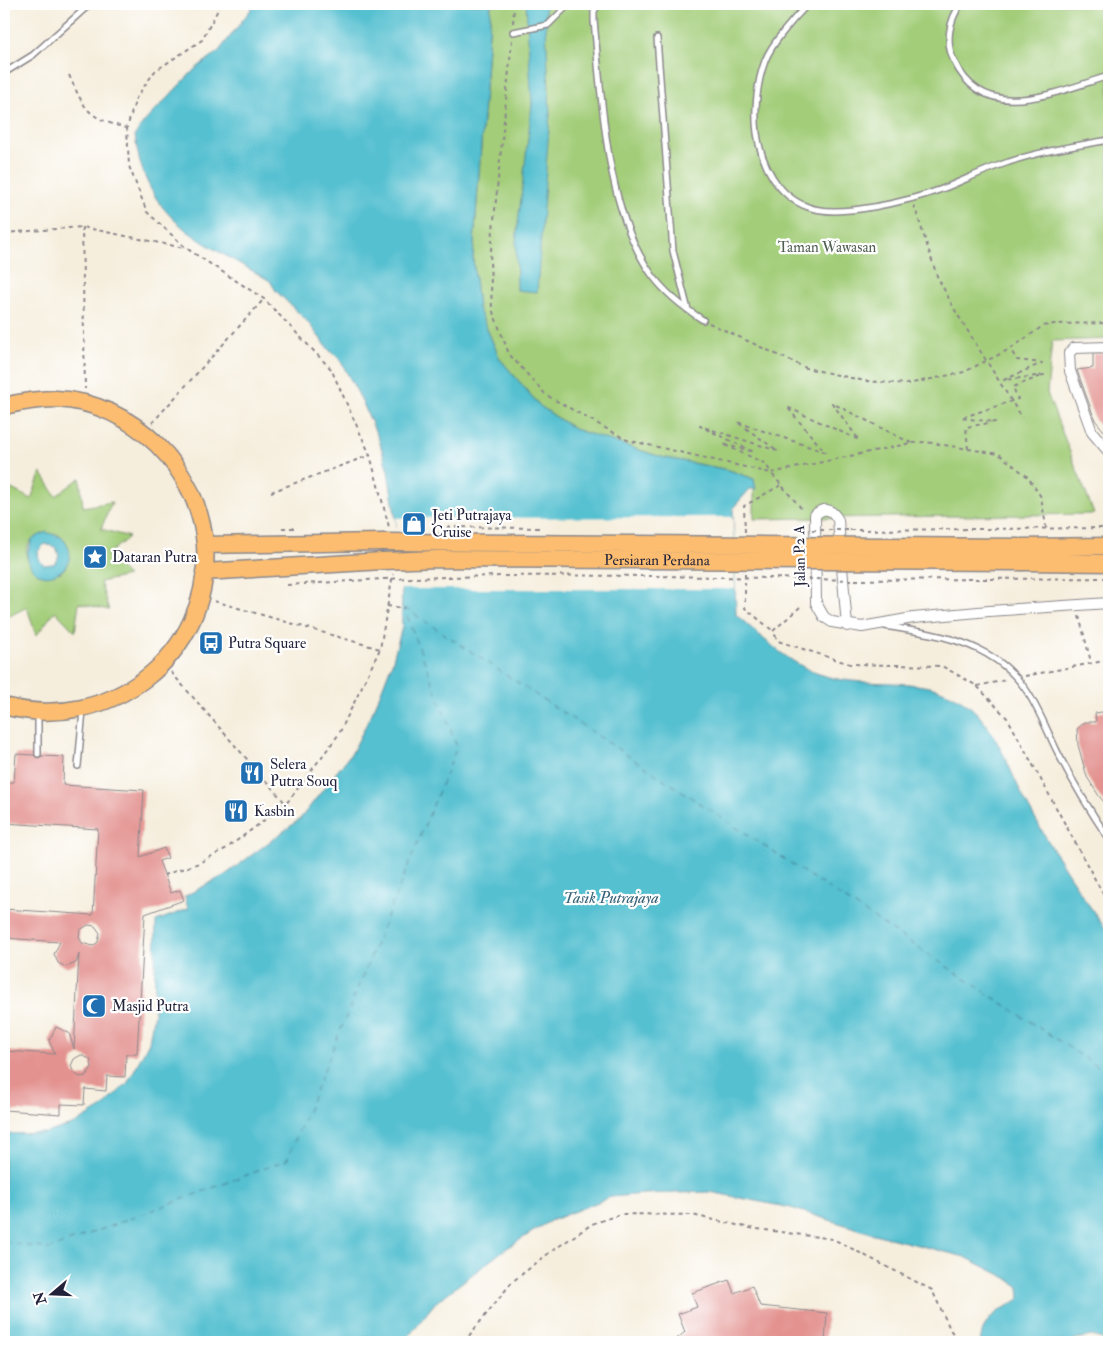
<svg xmlns="http://www.w3.org/2000/svg" width="1113" height="1346" viewBox="0 0 1113 1346" font-family="'IM FELL Double Pica',serif">
	<style>
		.green { fill: #a3cd79; stroke: #62785a; fill-rule: evenodd }
		.water { fill: #55c0d0; stroke: #3c7186; fill-rule: evenodd }
		.pier { fill: #f6eedd }
		.lines { fill: none; stroke-linecap: round; stroke-linejoin: round }
		.ferry { stroke: #366177; stroke-width: 1; stroke-dasharray: 6 5; stroke-linecap: butt }
		.building { fill: #e3928f; fill-rule: evenodd }
		.service-casing { stroke: #8c888c; stroke-width: 8 }
		.minor-casing { stroke: #8c888c; stroke-width: 12 }
		.primary-casing { stroke: #8c888c; stroke-width: 19 }
		.path { stroke: #8c888c; stroke-width: 2; stroke-dasharray: 4 4; stroke-linecap: butt }
		.service { stroke: #fff; stroke-width: 5 }
		.minor { stroke: #fff; stroke-width: 10 }
		.primary { stroke: #fcbd6f; stroke-width: 16 }
		.primary-bridge-casing { stroke: #8c888c; stroke-width: 19; stroke-linecap: butt }
		.path-bridge { stroke: #8c888c; stroke-width: 2; stroke-dasharray: 4 4; stroke-linecap: butt }
		.primary-bridge { stroke: #fcbd6f; stroke-width: 16 }
		.labels { text-anchor: middle; dominant-baseline: central; stroke-width: 4.5; stroke-linejoin: round; paint-order: stroke }
		.park-label { font-size: 15px; fill: #4f5e51; stroke: #fff }
		.poi-label { font-size: 15px; fill: #22223b; stroke: #fff; text-anchor: start }
		.street-label { font-size: 15px; fill: #22223b; stroke: #fff }
		.water-label { font-size: 16px; font-style: italic; fill: #366177; stroke: #fff }
	</style>
	<rect width="100%" height="100%" fill="#fff"/>
	<filter id="ink" filterUnits="userSpaceOnUse"><feTurbulence type="fractalNoise" baseFrequency=".02" numOctaves="2"/><feDisplacementMap in="SourceGraphic" scale="10" xChannelSelector="R" yChannelSelector="G"/><feConvolveMatrix kernelMatrix="1 2 1 2 8 2 1 2 1" color-interpolation-filters="sRGB"/></filter>
	<filter id="wash" filterUnits="userSpaceOnUse"><feTurbulence type="fractalNoise" baseFrequency=".0096" numOctaves="4" result="noise"/><feDisplacementMap in="SourceGraphic" scale="20" xChannelSelector="R" yChannelSelector="G"/><feGaussianBlur stdDeviation="1.12" result="paint"/><feColorMatrix in="noise" values="0 0 0 0 0 0 0 0 0 0 0 0 0 0 0 0 0 1.4 0 .05"/><feComposite in="paint" operator="in"/></filter>
	<g filter="url(#wash)">
		<rect width="100%" height="100%" fill="#f6eedd"/>
		<path class="green" d="M491 4H1109V339L1052 341 1047 393 1094 514 754 519V479L729 470 661 457 574 429 540 406 500 359 478 308 473 258Z
			M41 472 56 496 80 478 83 507 112 502 101 529 129 537 107 555 128 576 100 582 109 610 79 603 75 632 55 611 36 636 27 607 4 619 6 590 4 515H7L4 485 31 499ZM57 534C72 543 73 562 60 573L27 559C24 536 39 536 57 534Z"/>
		<path class="water" d="M255 4H491L473 258 478 308 500 359 540 406 574 429 661 457 729 470 754 479 756 489H750L733 508 736 615C764 638 787 663 822 675 870 691 925 671 968 705 998 729 1010 774 1028 806 1052 850 1080 893 1109 934V1341L1092 1336 1075 1339 1072 1342H980C985 1313 999 1313 1020 1298L1019 1287 1007 1278 965 1257 874 1234 791 1208 710 1192 643 1194 611 1197 550 1221 504 1250 435 1303 404 1342H4V1134L45 1133 75 1124 103 1107 128 1082 149 1042 154 1012 156 921 188 909 185 896 225 875 300 819 353 751 375 707 392 663 402 627 401 552 388 471 379 440 362 401 339 358 330 351 306 320 276 291 270 281C203 241 145 223 135 135L144 122 195 69 219 51Z
			M526 4H545L550 114 537 292 517 290 516 241 532 104Z
			M46 532 61 537C92 568 31 597 27 554L32 539ZM45 544 55 547C60 553 60 560 53 564L44 565 39 560 38 551Z"/>
		<path class="pier" d="M733 517 735 589H401L396 518Z"/>
		<g class="lines">
			<path class="ferry" d="M405 608 1109 1074
				M4 1242 49 1249 287 1160 457 747 404 608"/>
		</g>
		<g id="blocks">
			<path class="building" d="M1093 354H1109V426L1104 431 1095 420 1077 370 1093 368Z
				M1109 711V808L1099 796 1087 777 1078 745 1077 729 1085 722H1096L1095 713Z
				M16 754 34 755 38 758 42 756 64 757 63 785 144 790 140 857 164 848 168 858 159 861 171 893 180 890 184 900 145 914 137 1054H126L125 1077 107 1076 106 1091 85 1089 84 1105 61 1104V1114L4 1110V1051L55 1054 49 1041 56 1027 69 1033 74 1049 79 954 76 963 66 967 58 963 54 954 60 942 4 938V909L93 915 98 829 4 823V782H14ZM88 925 95 926 100 933 98 942 93 946 82 943 79 937 80 930ZM81 1055 90 1059 92 1067 86 1076 80 1077 74 1073 71 1066 74 1059Z
				M729 1280 734 1293 752 1286 760 1306 827 1313 825 1342 750 1340 673 1342 685 1332 678 1314 697 1307 692 1293Z"/>
		</g>
	</g>
	<g filter="url(#ink)">
		<use href="#blocks" fill-opacity="0" stroke="#8c888c" stroke-width="1"/>
		<g class="lines">
			<defs>
				<path id="service" d="M599 4 594 11V21C602 100 605 209 652 275 666 294 684 308 703 320
					M808 4C795 17 771 44 765 61 757 82 754 111 757 133 761 163 777 196 808 207 839 219 912 200 942 189 965 180 986 169 1009 162 1041 151 1076 146 1109 140
					M961 4C949 20 945 43 954 61 985 127 1057 91 1109 76
					M513 32 548 25 569 4
					M657 38 673 251 688 310
					M4 73 33 55 90 4
					M885 626C920 632 956 636 987 654 1028 677 1038 712 1057 751 1072 781 1090 811 1109 839
					M38 754V714
					M78 766 83 710"/>
				<path id="minor" d="M1109 347 1074 348 1069 353 1070 371 1092 432 1109 452
					M847 626 838 520C832 509 824 506 815 515L816 603 824 617 832 622 862 627 913 618 989 611 1109 603"/>
				<path id="primary" d="M4 406C21 402 38 399 56 399 133 402 199 469 205 545 213 656 108 734 4 706
					M205 545 382 542
					M1021 547 1109 546
					M1024 562 1109 563
					M204 572 383 561"/>
			</defs>
			<use href="#service" class="service-casing"/>
			<use href="#minor" class="minor-casing"/>
			<use href="#primary" class="primary-casing"/>
			<path class="path" d="M221 4 202 40 155 71 136 98 127 128 129 166 147 212 186 248 264 299 331 369 370 455 389 527
				M513 23 514 4
				M512 40 490 260 492 309 509 354 546 395 627 440 771 473 801 508
				M69 75C85 110 87 118 127 128
				M914 205 937 276 956 312 1022 418
				M82 227 85 389
				M4 233 82 227 184 248
				M709 323 806 368 865 381 908 384 964 372 1010 349 1043 326 1054 324 1109 323
				M152 423 264 299
				M911 443 832 403 859 440 787 407 825 452 737 422 778 451 700 426 754 452 723 444 766 464 771 473 911 443 926 442 999 454 1028 477 1041 497 1047 532
				M968 449 966 427 995 422 961 418 1018 399 1013 387 1044 375 1004 380 1042 363 1017 360 1010 349
				M271 492 370 455
				M282 528H294
				M850 530 1109 528
				M745 532 744 506 781 485
				M745 574V608L773 631
				M855 580 1109 578
				M287 585 384 579
				M214 601 380 649
				M387 606 404 608
				M800 607 773 631 778 641 850 664 942 666 977 686 1008 719 1109 905
				M1079 616 1091 662
				M171 672 286 804
				M1025 676 1109 660
				M977 686 1006 680
				M164 875 199 863 227 848 286 804 339 734 380 649 393 574
				M464 1342 512 1282 549 1253 592 1224 621 1214 692 1215 750 1228 833 1239 932 1290 951 1331 960 1342"/>
			<use href="#service" class="service"/>
			<use href="#minor" class="minor"/>
			<use href="#primary" class="primary"/>
			<defs>
				<g id="primary-bridge">
					<path d="M382 542 1021 547"/>
					<path id="s1" d="M383 561 438 559 1024 562"/>
				</g>
			</defs>
			<use href="#primary-bridge" class="primary-bridge-casing"/>
			<path class="path-bridge" d="M447 527 543 528
				M812 530H850
				M384 579C540 573 696 576 852 580"/>
			<use href="#primary-bridge" class="primary-bridge"/>
		</g>
	</g>
	<defs>
		<symbol id="shop-square" viewBox="-11 -11 22 22"><rect x="-9" y="-9" width="18" height="18" rx="4" fill="#1f6fb2" stroke="#fff"/><path d="M-5-2.5h2.3a2.7 3.5 0 0 1 5.4 0H5L5.5 6h-11ZM-1.5-2.5h3a1.5 2.3 0 0 0-3 0Z" fill="#fff"/></symbol>
		<symbol id="sight-square" viewBox="-11 -11 22 22"><rect x="-9" y="-9" width="18" height="18" rx="4" fill="#1f6fb2" stroke="#fff"/><path d="M0-6L1.8-2.2L6-1.7L2.9 1.2L3.7 5.4L0 3.3L-3.7 5.4L-2.9 1.2L-6-1.7L-1.8-2.2Z" fill="#fff"/></symbol>
		<symbol id="bus-square" viewBox="-11 -11 22 22"><rect x="-9" y="-9" width="18" height="18" rx="4" fill="#1f6fb2" stroke="#fff"/><path d="M-5-6H5V4H4V6H2V4H-2V6H-4V4H-5ZM-3.5-4V0h7V-4ZM-3.5 1.2v1.5H-2V1.2ZM2 1.2v1.5H3.5V1.2Z" fill="#fff"/></symbol>
		<symbol id="restaurant-square" viewBox="-11 -11 22 22"><rect x="-9" y="-9" width="18" height="18" rx="4" fill="#1f6fb2" stroke="#fff"/><path d="M-5-6h1v4h1v-4h1v4h1v-4h1v5L-1.5 .5V6h-2V.5L-5-1ZM5-6V6H3V1.5H1.5Q1.5-4 5-6Z" fill="#fff"/></symbol>
		<symbol id="mosque-square" viewBox="-11 -11 22 22"><rect x="-9" y="-9" width="18" height="18" rx="4" fill="#1f6fb2" stroke="#fff"/><path d="M3.5-4.9A6 6 0 1 0 3.5 4.9A5 5 0 1 1 3.5-4.9Z" fill="#fff"/></symbol>
	</defs>
	<g fill-rule="evenodd">
		<use href="#shop-square" x="400" y="510" width="28" height="28"/>
		<use href="#sight-square" x="81" y="543" width="28" height="28"/>
		<use href="#bus-square" x="197" y="629" width="28" height="28"/>
		<use href="#restaurant-square" x="238" y="759" width="28" height="28"/>
		<use href="#restaurant-square" x="222" y="797" width="28" height="28"/>
		<use href="#mosque-square" x="80" y="992" width="28" height="28"/>
	</g>
	<g class="labels">
		<g class="park-label">
			<text x="827" y="247">Taman Wawasan</text>
		</g>
		<g class="poi-label">
			<text x="432" y="515">Jeti Putrajaya<tspan x="432" dy="17">Cruise</tspan></text>
			<text x="112" y="557">Dataran Putra</text>
			<text x="228" y="643">Putra Square</text>
			<text x="270" y="764">Selera<tspan x="270" dy="17">Putra Souq</tspan></text>
			<text x="254" y="811">Kasbin</text>
			<text x="112" y="1006">Masjid Putra</text>
		</g>
		<g class="street-label">
			<text transform="translate(800 556) rotate(-91)">Jalan P2 A</text>
			<text stroke="none"><textPath href="#s1" startOffset="274">Persiaran Perdana</textPath></text>
		</g>
		<g class="water-label">
			<text x="611" y="898">Tasik Putrajaya</text>
		</g>
	</g>
	<rect width="1113" height="1346" fill="none" stroke="#fff" stroke-width="20"/>
	<g transform="translate(52 1294) rotate(251)" stroke="#ffffff" stroke-width="4" paint-order="stroke">
	<path d="M0-4L9 19L0 12L-9 19Z" fill="#22223b"/>
	<text y="-8" font-size="14" font-weight="bold" text-anchor="middle" fill="#22223b">N</text>
	</g>
</svg>
